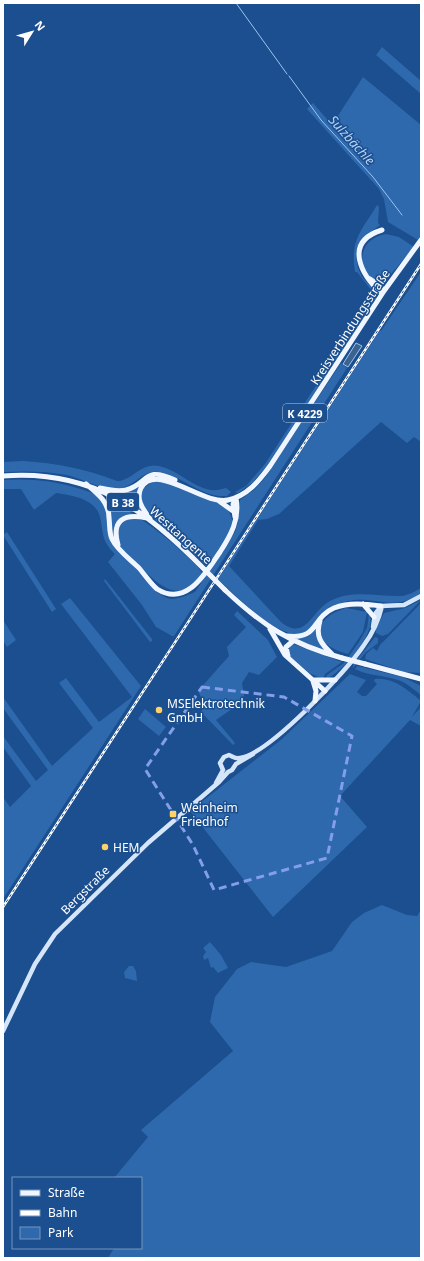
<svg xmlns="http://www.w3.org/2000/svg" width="424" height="1261" viewBox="0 0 424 1261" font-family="'Noto Sans',sans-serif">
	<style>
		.green { fill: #2e69ad }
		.water { fill: #3c6290; stroke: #9cc4f0 }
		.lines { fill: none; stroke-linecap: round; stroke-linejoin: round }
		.stream { stroke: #9cc4f0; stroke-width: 1 }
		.secondary { stroke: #d6e6fa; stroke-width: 4.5 }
		.primary { stroke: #f0f6ff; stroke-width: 5 }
		.rail-casing { stroke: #fff; stroke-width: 2.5 }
		.rail { stroke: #1b4f8f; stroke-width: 1; stroke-dasharray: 3; stroke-linecap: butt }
		.primary-bridge { stroke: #f0f6ff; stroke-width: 5 }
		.marked { fill: none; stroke: #839eea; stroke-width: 3; stroke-dasharray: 8 5; stroke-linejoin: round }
		.poi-dot { fill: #ffd166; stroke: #1b4f8f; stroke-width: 1.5 }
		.labels { text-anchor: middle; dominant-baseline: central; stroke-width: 3; stroke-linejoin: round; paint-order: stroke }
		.shield { fill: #1b4f8f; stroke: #bbcadd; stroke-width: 1 }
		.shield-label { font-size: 11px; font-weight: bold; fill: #fff }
		.street-label { font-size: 12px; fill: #fff; stroke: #1b4f8f }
		.poi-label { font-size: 12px; fill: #fff; stroke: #1b4f8f; text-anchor: start }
		.water-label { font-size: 13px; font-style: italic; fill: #b5d3f5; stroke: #1b4f8f }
	</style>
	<rect width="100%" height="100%" fill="#1b4f8f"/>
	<path class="green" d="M382 47 421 81V94L376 55Z
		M363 77 421 125V236L418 240 388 222 384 199 379 189 307 109 313 103 332 125Z
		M377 205 379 207 378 223 380 225 361 239 356 256 358 268 362 277 377 293 376 299 267 466 253 482 238 493 235 492 246 486 265 464 375 295 357 272H355C350 239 361 232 377 205Z
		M386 234 399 237 414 247 387 279C361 290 348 240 386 234Z
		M421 272V442L414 437 407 443 381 422 279 514 267 519 258 520 229 566 281 622C306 642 311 611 330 601 353 589 378 597 403 596L412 593 421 588V593C396 611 380 598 354 600 340 602 325 608 317 619 314 623 312 629 308 632 285 647 234 594 218 579L380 330 381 331 385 325Z
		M341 363 347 368 174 636H172L156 627 142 605 108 562 115 554C101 540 104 535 100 517 96 499 71 495 56 493L34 510 21 489H3V480C83 474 142 512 197 566L202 573C174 617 145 567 123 550 132 563 154 597 171 599 179 599 188 595 195 592L235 532 238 522 240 500 255 489 264 479Z
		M23 461C56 463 86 469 117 481 132 481 141 462 159 466 178 470 192 487 211 490 216 491 221 489 226 488L231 492 227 496C200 498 183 475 158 472 141 470 133 490 114 489 98 488 83 479 67 475 46 471 25 471 3 472V462Z
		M155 481 168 482 226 507 230 516 227 509 229 511 234 525 208 568C200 561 194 553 186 546 175 535 146 517 142 502 138 491 147 484 155 481Z
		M141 483 137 502 140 509 112 493H120Z
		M7 532 56 609 52 612 3 535Z
		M105 579 152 639V641L150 642 104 581Z
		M70 598 141 686 3 899V797L10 807 31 786 3 747V736L36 781 48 770 3 708V697L52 766 93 728 59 683 66 678 99 722 132 697 61 604Z
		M421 600 388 634 382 636 376 633V629L384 613 405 608Z
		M421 603V673L404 672 365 659 366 654 373 648 377 651 380 645Z
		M346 608 367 612 363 632 348 654C312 645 310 619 346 608Z
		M237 611 268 640 277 657 259 675 249 672 242 683 244 696 229 711 216 720 235 743 233 745 201 712 205 705 198 691 229 656 227 647 246 627 234 615Z
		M369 614C379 631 342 673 326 679L327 675 344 663 359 642 367 628Z
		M3 620 16 640 7 647 3 640Z
		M316 625 326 651 296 639 309 636Z
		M375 637 378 638V643L365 653 353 668V665Z
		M292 644 296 645 342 662 325 674 323 679 309 673 291 657 288 652 289 646Z
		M357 666 403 677 421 686V695C413 689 407 683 398 680 384 675 368 676 355 669Z
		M350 674 366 680 357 692 362 696H366L377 684 374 681 375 679C393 677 408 690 421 701L412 717 421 707V726L410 720 340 796 367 827 273 917 190 811 282 739Z
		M145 709 166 727 159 736 138 719Z
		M382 905 407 915 417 916 421 910V1258H108L114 1248H141V1178H114L148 1137 141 1130 233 1051 210 1022 215 997 237 969 251 962 286 967 332 951 352 922 364 913Z
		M210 942 221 955 228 968 218 973 213 967 211 968 208 958 204 960 203 956 206 952 203 948Z
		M129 966H133L136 971 137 981 125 978 124 972Z"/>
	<path class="water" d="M356 343 362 346 348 367 343 364Z"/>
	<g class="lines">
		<path class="stream" d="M236 3 287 74
			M289 76 321 120 373 177 402 215"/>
		<path class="secondary" d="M373 627 375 614 381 606 404 605 421 596
			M223 770 220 763 224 757 229 755C234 757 235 759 240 758 269 754 347 671 364 645 372 634 379 619 382 606
			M216 783 223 770
			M3 1031 35 964 55 934 148 843 219 782 228 772 232 770 236 764 253 754"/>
		<path class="primary" d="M370 279 380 286 384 291
			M382 294C361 275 343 242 382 230
			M3 476C92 469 146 510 205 570
			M86 484C98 494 109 502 109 518 110 525 109 533 112 539 117 550 131 560 139 568 144 574 151 584 157 589 187 608 206 572 220 552 231 535 240 519 236 498
			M100 488C109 490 117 492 126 490 149 484 143 465 175 480
			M219 501 233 511
			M235 517 233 504 236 498
			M150 519C144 510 135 500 141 488 156 461 204 506 228 500 247 496 259 481 270 466L384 291 421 240
			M118 545C111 520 124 513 147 518
			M225 590C263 626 291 644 342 658
			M363 604 374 617
			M320 621C315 636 321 644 332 654
			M270 629 285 655 325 691
			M287 636C319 640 311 618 334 608 349 602 366 604 381 606
			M288 656 286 647 293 641
			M365 664 421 679
			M313 680H335
			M313 681 316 691 315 701"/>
		<defs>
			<path id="rail" d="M3 907 421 264"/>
		</defs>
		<use href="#rail" class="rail-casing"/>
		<use href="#rail" class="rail"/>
		<path class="primary-bridge" d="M205 570 225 590
			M342 658 365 664"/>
	</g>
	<path class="marked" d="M202 687 284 697 352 736 327 858 214 890 193 845 145 769Z"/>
	<g class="poi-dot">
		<circle cx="159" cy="710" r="4"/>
		<rect x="169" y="810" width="8" height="8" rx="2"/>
		<circle cx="105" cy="847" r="4"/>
	</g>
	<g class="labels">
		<g class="shield">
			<rect x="283" y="404" width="44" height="18" rx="3"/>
			<rect x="107" y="493" width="32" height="18" rx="3"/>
		</g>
		<g class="shield-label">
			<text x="305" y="413">K 4229</text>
			<text x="123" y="502">B 38</text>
		</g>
		<g class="street-label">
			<text transform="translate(350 327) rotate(-57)">Kreisverbindungsstraße</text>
			<text transform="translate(181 535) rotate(42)">Westtangente</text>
			<text transform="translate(85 890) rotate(-45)">Bergstraße</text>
		</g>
		<g class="poi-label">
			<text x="167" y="703">MSElektrotechnik<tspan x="167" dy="14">GmbH</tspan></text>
			<text x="181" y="807">Weinheim<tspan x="181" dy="14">Friedhof</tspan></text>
			<text x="113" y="847">HEM</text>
		</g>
		<g class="water-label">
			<text transform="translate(352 140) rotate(48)">Sulzbächle</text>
		</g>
	</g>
	<rect width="424" height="1261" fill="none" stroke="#ffffff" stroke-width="8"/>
	<rect x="12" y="1177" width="130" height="72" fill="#1b4f8f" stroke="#7695bc"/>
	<rect x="20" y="1190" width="20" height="6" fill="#f0f6ff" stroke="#7695bc"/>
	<text x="48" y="1197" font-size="12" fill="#ffffff">Straße</text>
	<rect x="20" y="1210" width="20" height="6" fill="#ffffff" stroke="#7695bc"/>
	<text x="48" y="1217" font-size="12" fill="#ffffff">Bahn</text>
	<rect x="20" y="1227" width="20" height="12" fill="#2e69ad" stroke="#7695bc"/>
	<text x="48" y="1237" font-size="12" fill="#ffffff">Park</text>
	<g transform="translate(32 32) rotate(53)" stroke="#1b4f8f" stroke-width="3" paint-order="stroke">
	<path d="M0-3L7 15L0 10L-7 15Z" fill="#ffffff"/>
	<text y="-6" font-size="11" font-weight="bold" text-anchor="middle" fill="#ffffff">N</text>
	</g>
</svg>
